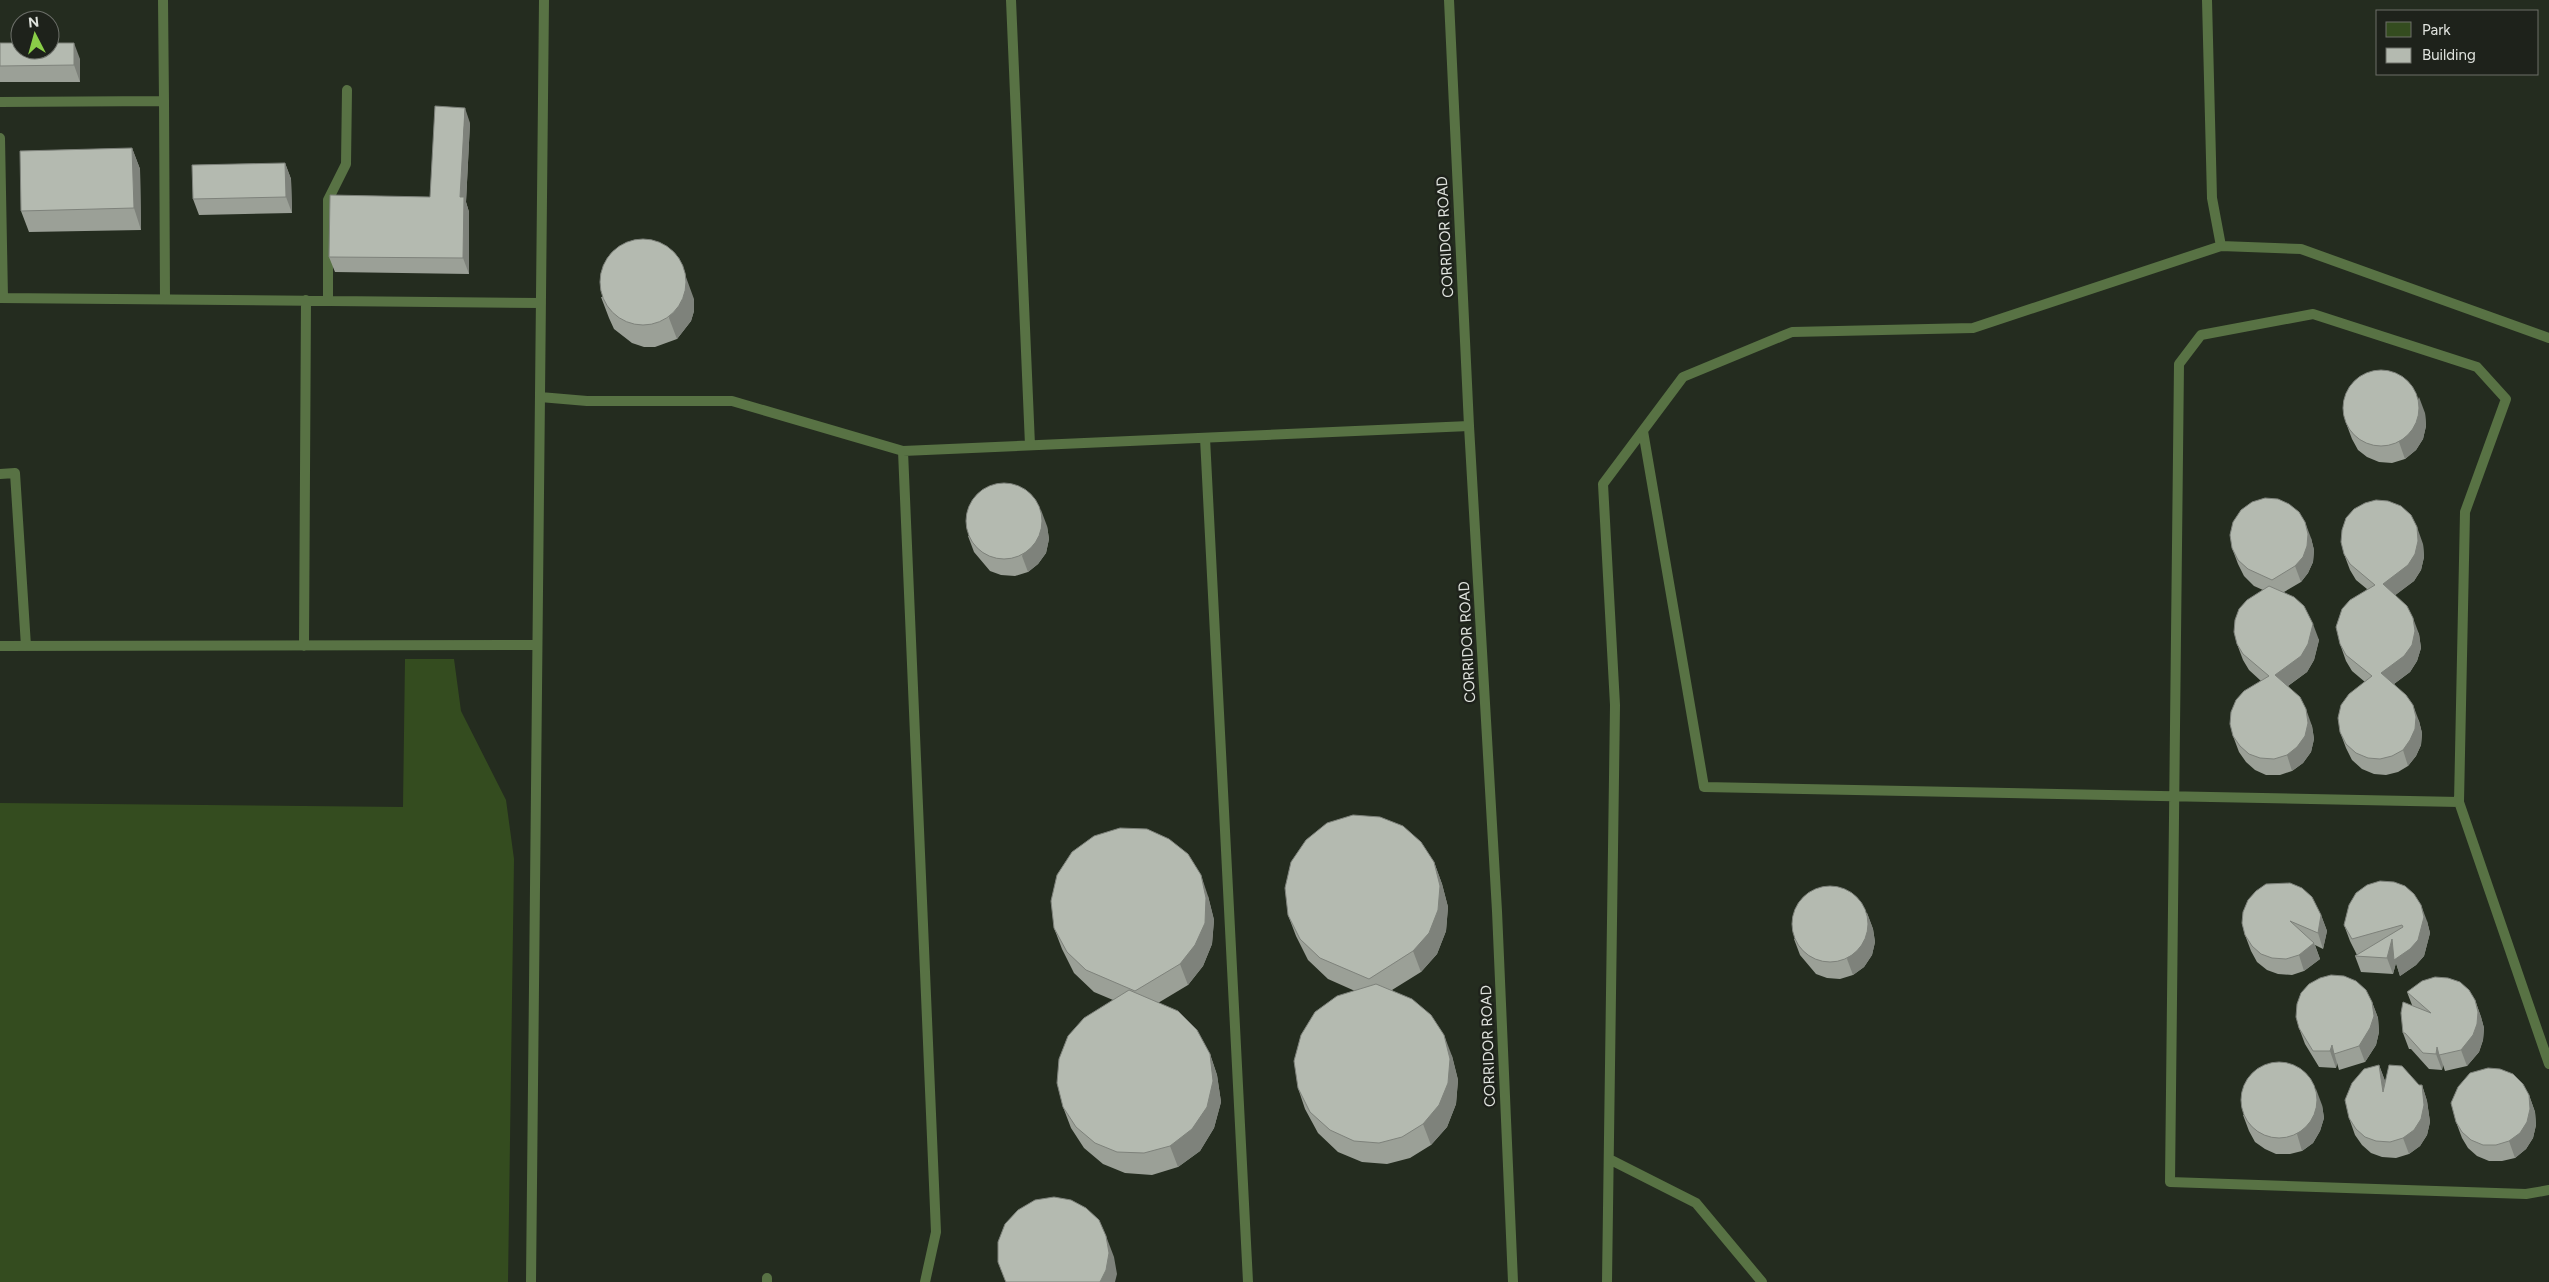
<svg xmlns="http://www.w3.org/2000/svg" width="2549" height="1282" viewBox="0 0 2549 1282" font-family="Figtree,sans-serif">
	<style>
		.built { fill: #242c1f; fill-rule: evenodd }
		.green { fill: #344c1f }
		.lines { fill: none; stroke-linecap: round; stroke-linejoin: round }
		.service { stroke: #587244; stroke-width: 10 }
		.wall { fill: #9ba097 }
		.shaded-wall { fill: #7e827b }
		.building { fill: #b4bab0; stroke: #7e827b }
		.labels { text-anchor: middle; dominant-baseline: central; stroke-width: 5; stroke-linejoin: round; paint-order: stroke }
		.street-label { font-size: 15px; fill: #e0e3de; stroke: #1e221b }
	</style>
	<rect width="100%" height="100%" fill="#1e221b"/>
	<path class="built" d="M0 0H2549V1282H0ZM2378 11H2538V74H2378ZM20 20H50V50H20Z"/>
	<path class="green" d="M405 659H454L461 711 506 800 514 859 508 1282H0V803L403 807Z"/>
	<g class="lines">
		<path class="service" d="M1011 0 1030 445
			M1449 0 1469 426 1497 911 1513 1282
			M2207 0 2212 198 2221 246
			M164 101 165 299
			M0 102 164 101 163 0
			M0 138 3 298
			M0 298 541 303
			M328 301V200L346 164 347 90
			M540 397 587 401H732L903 451 1469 426
			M1643 431 1704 787 2459 802
			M1205 438 1248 1282
			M903 451 936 1232 925 1282
			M0 474 15 473 26 646
			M0 646 537 645
			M304 646 306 300
			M2549 1064 2459 802 2465 512 2506 399 2477 367 2313 314 2201 335 2179 364 2170 1182 2526 1194 2549 1190
			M1609 1159 1696 1203 1762 1282
			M531 1282 544 0
			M767 1282V1278
			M1607 1282 1615 705 1603 484 1683 377 1792 332 1973 328 2221 246 2301 249 2549 338"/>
	</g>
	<path class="wall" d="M0 43 80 59V82H0Z
		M470 123 466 202 469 212V274L335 272 329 257 430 197Z
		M132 148 140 169 141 230 29 232 21 211Z
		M285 163 291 179 292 213 199 215 193 199Z
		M601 297 694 299V311L691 321 677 339 655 347H644L632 343 614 329 609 318Z
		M2425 413 2426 426 2423 439 2416 450 2405 459 2392 463 2379 462 2367 457 2358 450 2352 439 2346 423Z
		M1047 526 1049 539 1046 553 1038 564 1028 572 1015 576 1001 575 990 571 974 552 968 536Z
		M2311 538 2314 550 2313 562 2308 573 2301 582 2284 592 2319 640 2314 660 2307 672 2288 686 2312 726 2314 739 2311 752 2303 763 2292 771 2280 775H2266L2255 770 2246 762 2239 752 2233 736 2261 681 2249 670 2243 660 2237 644 2263 590 2254 586 2244 576 2238 564 2232 548Z
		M2423 544 2424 557 2421 570 2414 581 2395 595 2419 634 2421 648 2417 661 2410 672 2394 684 2419 721 2422 733 2421 745 2416 756 2408 766 2398 772 2386 775 2374 774 2362 769 2352 760 2346 748 2340 732 2365 682 2352 671 2346 661 2340 644 2367 589 2356 580 2350 570 2344 554Z
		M1434 862 1442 884 1448 907 1446 931 1437 954 1421 972 1392 990 1452 1056 1458 1080 1456 1104 1447 1127 1431 1145 1410 1158 1387 1164 1362 1162 1338 1152 1318 1133 1305 1109 1298 1088 1355 991 1328 979 1308 960 1296 936 1288 915Z
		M1208 896 1214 920 1212 944 1203 966 1188 985 1158 1003 1210 1054 1217 1075 1221 1102 1214 1128 1200 1151 1178 1167 1152 1175 1125 1173 1103 1164 1084 1148 1071 1128 1063 1107 1113 1000 1094 992 1074 973 1062 949 1054 928Z
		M1867 913 1873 929 1875 942 1872 955 1864 967 1853 975 1840 979 1827 978 1816 974 1800 955 1794 939Z
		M2321 915 2327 931 2323 949 2315 945 2320 959 2304 971 2292 975 2278 974 2267 970 2257 962 2251 951 2245 935 2242 923Z
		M2427 921 2430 933 2424 956 2416 965 2400 976 2396 963 2393 974 2361 972 2355 956 2357 955 2350 941 2344 925Z
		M2407 992 2475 1000 2481 1017 2484 1028 2483 1040 2479 1052 2467 1066 2445 1071 2443 1065 2442 1070 2429 1069 2411 1049H2409L2403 1033 2412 1005Z
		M2372 1002 2378 1018 2379 1032 2376 1045 2365 1062 2339 1070 2337 1063 2336 1068 2319 1067 2305 1044 2299 1028Z
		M2379 1065 2385 1081 2419 1085H2422L2427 1101 2430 1122 2427 1135 2420 1146 2409 1154 2396 1158 2382 1157 2371 1153 2362 1145 2355 1135 2349 1118Z
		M2529 1095 2535 1112 2536 1125 2533 1138 2526 1149 2515 1158 2502 1161H2489L2477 1156 2468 1148 2462 1138 2456 1122Z
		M2322 1105 2324 1118 2320 1131 2313 1143 2302 1151 2290 1154H2276L2265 1149 2255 1142 2249 1131 2243 1115Z"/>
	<path class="shaded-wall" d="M74 43 80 59V82L74 65Z
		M465 108 470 123 466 202 469 212V274L463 258 460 197Z
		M132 148 140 169 141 230 134 208Z
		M285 163 291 179 292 213 286 197Z
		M679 258 694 299V311L691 321 677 339 669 318Z
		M2419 397 2425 413 2426 426 2423 439 2416 450 2405 459 2399 442Z
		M1041 510 1047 526 1049 539 1046 553 1038 564 1028 572 1022 556Z
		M2305 522 2311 538 2314 550 2313 562 2308 573 2301 582 2295 566Z
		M2417 527 2423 544 2424 557 2421 570 2414 581 2389 600 2383 584Z
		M2413 618 2419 634 2421 648 2417 661 2410 672 2387 689 2381 673Z
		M2313 624 2319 640 2314 660 2307 672 2281 691 2275 675Z
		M2413 705 2419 721 2422 733 2421 745 2416 756 2408 766 2403 750Z
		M2306 709 2312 726 2314 739 2311 752 2303 763 2292 771 2287 755Z
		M1434 862 1442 884 1448 907 1446 931 1437 954 1421 972 1413 951Z
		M1201 875 1208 896 1214 920 1212 944 1203 966 1188 985 1180 964Z
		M2421 905 2427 921 2430 933 2424 956 2416 965 2400 976 2396 963 2393 974 2387 958 2392 939 2398 955Z
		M1867 913 1873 929 1875 942 1872 955 1864 967 1853 975 1847 959Z
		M2321 915 2327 931 2323 949 2318 933Z
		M2314 943 2320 959 2304 971 2299 955Z
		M2475 1000 2481 1017 2484 1028 2483 1040 2479 1052 2467 1066 2461 1050Z
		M2372 1002 2378 1018 2379 1032 2376 1045 2365 1062 2359 1046Z
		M1444 1035 1452 1056 1458 1080 1456 1104 1447 1127 1431 1145 1423 1124Z
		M2332 1045 2337 1063 2336 1068 2330 1051Z
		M2437 1047 2443 1065 2442 1070 2436 1054Z
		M1210 1054 1217 1075 1221 1102 1214 1128 1200 1151 1178 1167 1170 1146Z
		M2379 1065 2385 1081 2383 1092Z
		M2422 1085 2427 1101 2430 1122 2427 1135 2420 1146 2409 1154 2403 1138Z
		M2316 1089 2322 1105 2324 1118 2320 1131 2313 1143 2302 1151 2297 1134Z
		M2529 1095 2535 1112 2536 1125 2533 1138 2526 1149 2515 1158 2509 1141Z
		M1106 1236 1114 1257 1117 1274 1115 1282H1100Z"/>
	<path class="building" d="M0 43H20V50H50V43H74V65L0 66Z
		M435 106 465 108 460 197H464L463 258 329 257 330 195 430 197Z
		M132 148 134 208 21 211 20 151Z
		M285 163 286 197 193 199 192 165Z
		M600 282a43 43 0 1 1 86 0a43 43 0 1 1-86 0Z
		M2343 408a38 38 0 1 1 76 0a38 38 0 1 1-76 0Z
		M966 521a38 38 0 1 1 76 0a38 38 0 1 1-76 0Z
		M2265 498 2278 499 2289 504 2299 512 2305 522 2308 534 2307 546 2303 557 2295 566 2272 580 2248 569 2238 560 2232 548 2230 535 2233 522 2241 510 2252 502Z
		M2376 500 2388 501 2401 506 2411 515 2417 527 2418 541 2415 554 2408 565 2383 584 2407 606 2413 618 2415 631 2412 645 2404 656 2381 673 2406 695 2413 705 2416 717 2415 729 2410 740 2403 750 2392 756 2380 759 2368 758 2356 753 2346 744 2340 732 2338 718 2341 705 2349 694 2372 676 2346 655 2340 644 2336 627 2342 609 2350 600 2375 585 2350 564 2344 554 2341 542 2342 530 2346 518 2354 509 2365 503Z
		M2269 586 2294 597 2304 606 2313 624 2308 644 2301 656 2275 675 2300 697 2306 709 2308 723 2305 736 2297 747 2287 755 2274 759 2260 758 2249 754 2240 746 2233 736 2230 724 2231 712 2236 700 2244 691 2269 676 2243 654 2237 644 2234 632 2235 620 2239 609 2247 600Z
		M1353 815 1380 817 1403 826 1421 842 1434 862 1440 886 1438 910 1429 933 1413 951 1369 979 1320 958 1300 939 1288 915 1285 888 1291 862 1306 840 1327 823Z
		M1120 828 1147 829 1169 839 1188 854 1201 875 1206 898 1205 923 1195 945 1180 964 1135 991 1086 970 1067 952 1054 928 1051 901 1057 875 1072 852 1094 836Z
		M2380 881 2394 882 2405 886 2414 894 2421 905 2424 917 2418 940 2410 949 2394 960 2392 939 2387 958 2355 956 2403 927 2402 925 2352 939 2344 925 2349 905 2356 893 2367 885Z
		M2290 883 2302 888 2312 897 2321 915 2318 933 2290 921 2314 943 2299 955 2286 959 2272 958 2261 954 2252 946 2245 935 2242 923 2243 912 2248 900 2256 891 2266 884Z
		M1792 924a38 38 0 1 1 76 0a38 38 0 1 1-76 0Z
		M2331 975 2344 976 2356 981 2366 990 2372 1002 2374 1016 2370 1028 2359 1046 2334 1054 2332 1045 2330 1051H2313L2299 1028 2296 1017 2297 1004 2301 993 2309 984 2320 978Z
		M2435 977 2448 978 2460 982 2469 990 2475 1000 2478 1012 2477 1024 2473 1035 2461 1050 2439 1055 2437 1047 2436 1054 2423 1053 2405 1033H2403L2401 1013 2403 1002 2431 1013 2407 992 2422 981Z
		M1376 984 1412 999 1431 1015 1444 1035 1450 1059 1448 1083 1439 1105 1423 1124 1402 1137 1379 1143 1354 1141 1330 1130 1310 1112 1298 1088 1294 1061 1301 1035 1315 1012 1337 996Z
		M1129 990 1178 1011 1197 1030 1210 1054 1213 1081 1207 1107 1192 1129 1170 1146 1144 1153 1117 1152 1095 1143 1076 1127 1063 1107 1057 1083 1059 1059 1068 1036 1084 1018Z
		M2241 1100a38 38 0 1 1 76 0a38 38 0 1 1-76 0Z
		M2379 1065 2383 1092 2389 1065 2402 1066 2419 1085H2422L2424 1105 2421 1119 2414 1130 2403 1138 2390 1142 2376 1141 2365 1137 2356 1129 2349 1118 2345 1100 2352 1083 2364 1069Z
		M2488 1068 2500 1069 2513 1074 2523 1084 2529 1095 2530 1109 2527 1122 2520 1133 2509 1141 2496 1145H2483L2471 1140 2462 1132 2456 1122 2451 1103 2458 1087 2470 1073Z
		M1054 1197 1071 1200 1086 1208 1099 1220 1106 1236 1109 1253 1106 1270 1100 1282H1006L1005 1280 998 1262V1242L1005 1224 1018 1210 1035 1200Z"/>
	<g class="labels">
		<g class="street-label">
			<text transform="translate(1445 237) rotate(-93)">CORRIDOR ROAD</text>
			<text transform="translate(1467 642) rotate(-93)">CORRIDOR ROAD</text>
			<text transform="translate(1488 1046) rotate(-92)">CORRIDOR ROAD</text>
		</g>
	</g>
	<rect x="2376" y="10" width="162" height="65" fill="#1e221b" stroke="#6c6f69"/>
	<rect x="2386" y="22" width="25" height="15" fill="#344c1f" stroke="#6c6f69"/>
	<text x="2422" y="35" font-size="15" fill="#e0e3de">Park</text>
	<rect x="2386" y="48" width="25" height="15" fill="#b4bab0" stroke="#6c6f69"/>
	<text x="2422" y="60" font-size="15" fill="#e0e3de">Building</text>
	<g transform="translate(35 35) rotate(354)"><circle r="24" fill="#1e221b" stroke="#6c6f69"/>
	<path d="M0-4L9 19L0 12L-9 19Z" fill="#8ace48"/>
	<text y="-8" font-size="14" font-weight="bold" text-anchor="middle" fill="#e0e3de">N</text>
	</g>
</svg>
